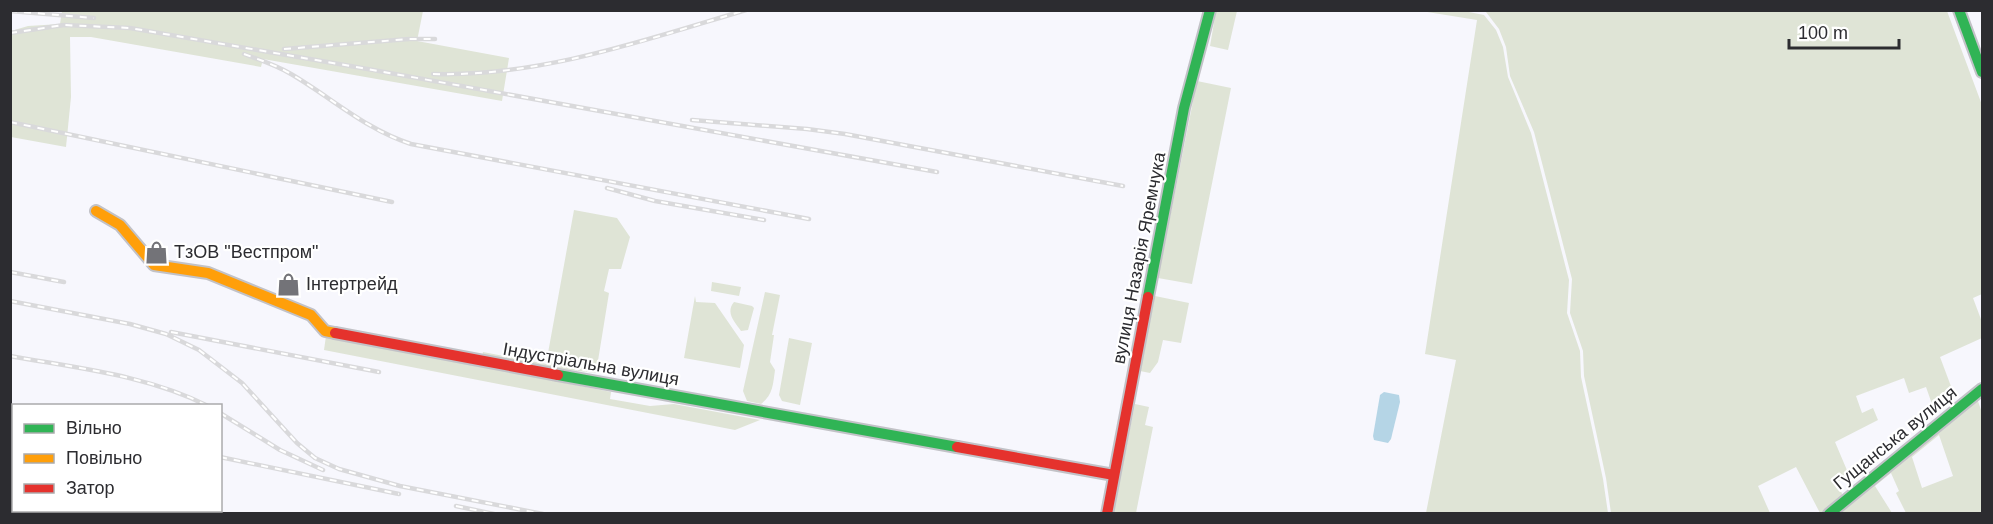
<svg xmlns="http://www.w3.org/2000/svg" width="1993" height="524" viewBox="0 0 1993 524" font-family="Helvetica,sans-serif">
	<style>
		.green { fill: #dfe4d6; fill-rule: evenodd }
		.water { fill: #b5d5e6 }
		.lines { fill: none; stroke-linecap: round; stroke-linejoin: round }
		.fast-casing { stroke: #c2c2c7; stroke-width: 14 }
		.slow-casing { stroke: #c2c2c7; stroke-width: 14 }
		.jam-casing { stroke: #c2c2c7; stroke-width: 14 }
		.fast { stroke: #30b455; stroke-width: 10 }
		.slow { stroke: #ff9f0a; stroke-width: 10 }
		.jam { stroke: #e5322d; stroke-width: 10 }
		.rail-casing { stroke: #d9d9db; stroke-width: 4.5 }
		.rail { stroke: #fff; stroke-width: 2; stroke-dasharray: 7; stroke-linecap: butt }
		.labels { text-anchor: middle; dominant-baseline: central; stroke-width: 4.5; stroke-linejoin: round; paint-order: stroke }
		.poi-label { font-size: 18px; fill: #2c2c30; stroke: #fff; text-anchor: start }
		.street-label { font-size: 18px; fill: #2c2c30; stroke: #fff }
	</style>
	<rect width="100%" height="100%" fill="#f7f7fd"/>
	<path class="green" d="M62 11H423L417 41 509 58 502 101 263 59 261 67 91 37H70L71 97 66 147 11 137V31L28 26 60 24Z
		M1216 11H1237L1228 50 1210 46Z
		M1421 11H1464L1484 15 1496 30 1503 47 1508 77 1531 133 1569 280 1567 313 1580 351 1581 377 1603 479 1608 513H1426L1456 360 1425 354 1477 20Z
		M1477 11H1947L1982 105V294L1973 298 1982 322V338L1940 357 1955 397 1933 407 1926 387 1909 393 1904 378 1856 396 1862 413 1873 408 1878 420 1835 442 1849 475 1837 482 1843 496 1982 383V386L1826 513H1820L1796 467 1758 486 1770 513H1611L1606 478 1584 376 1583 351 1570 313 1572 279 1534 132 1510 76 1506 47 1499 29 1486 12Z
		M1197 81 1231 88 1192 284 1158 278Z
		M574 210 617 218 630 237 621 269H609L604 291 609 293 596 373 553 368 551 370 482 357 483 352 546 364Z
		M712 282 741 287 739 296 711 291Z
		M765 292 780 295 772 335H774L770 362 775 370C773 384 773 395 761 404L747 401 743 391Z
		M695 296 696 302 715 303 744 345 740 368 684 358Z
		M1155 296 1189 303 1181 343 1163 340 1158 362 1150 373 1140 371Z
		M734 302 752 306 754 308 748 330 741 331C735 322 725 313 734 302Z
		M326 336 611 392 610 399 650 406 674 404 760 420 735 430 324 350Z
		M789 338 812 343 800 405 782 401 779 395Z
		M1977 398 1982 413V513H1906L1896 493 1899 491 1891 473 1875 486 1892 513 1832 514ZM1939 435 1953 476 1922 488 1912 457Z
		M1135 404 1149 407 1145 425 1153 427 1136 513H1113Z"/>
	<path class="water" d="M1384 392 1399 395 1400 402 1391 439 1388 443 1374 440 1373 436 1380 395Z"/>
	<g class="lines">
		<defs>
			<path id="fast" d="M1959 10 1982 72
				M1148 297 1184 108 1210 10
				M558 375 957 447
				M1829 514 1982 389"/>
			<path id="slow" d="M96 211 120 225 154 265 208 273 311 315 325 331 335 333"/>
			<path id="jam" d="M335 333 558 375
				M957 447 1114 475
				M1107 514 1148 297"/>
		</defs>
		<use href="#fast" class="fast-casing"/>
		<use href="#slow" class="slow-casing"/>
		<use href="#jam" class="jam-casing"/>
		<use href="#fast" class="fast"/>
		<use href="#slow" class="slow"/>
		<use href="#jam" class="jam"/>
		<defs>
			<path id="rail" d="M10 11 94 18
				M10 33 64 25 130 28 362 68 937 172
				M284 49 409 39H435
				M244 54C260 60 276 65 291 74 332 98 365 129 411 144L809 219
				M433 74C540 77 645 40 746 10
				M692 120 807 129 845 134 1123 186
				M10 122 392 202
				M607 188 655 201 764 220
				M10 272 64 282
				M10 301 130 324 166 334 199 350 242 383 297 443 315 458 339 469 400 486 543 514
				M171 332 379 372
				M10 356C76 368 147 375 208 406
				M220 413 280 450 323 470
				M220 457 399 494
				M456 506 494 514"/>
		</defs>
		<use href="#rail" class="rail-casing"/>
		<use href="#rail" class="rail"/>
	</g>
	<defs>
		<symbol id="shop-bare" viewBox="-9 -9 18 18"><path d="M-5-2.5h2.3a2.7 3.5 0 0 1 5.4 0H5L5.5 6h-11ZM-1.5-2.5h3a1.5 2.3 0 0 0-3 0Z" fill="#737378" stroke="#fff" stroke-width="2.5" paint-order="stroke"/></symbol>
	</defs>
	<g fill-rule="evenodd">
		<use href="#shop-bare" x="140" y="236" width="33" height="33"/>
		<use href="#shop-bare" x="272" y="268" width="33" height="33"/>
	</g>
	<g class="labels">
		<g class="poi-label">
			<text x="174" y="252">ТзОВ "Вестпром"</text>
			<text x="306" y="284">Інтертрейд</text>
		</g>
		<g class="street-label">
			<text transform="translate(1139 258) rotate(-79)">вулиця Назарія Яремчука</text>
			<text transform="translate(591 364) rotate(10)">Індустріальна вулиця</text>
			<text transform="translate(1895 438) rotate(-39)">Гущанська вулиця</text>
		</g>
	</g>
	<rect width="1993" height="524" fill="none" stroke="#2c2c30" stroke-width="24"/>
	<rect x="12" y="404" width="210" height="108" fill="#ffffff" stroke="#ababac" stroke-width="1.5"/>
	<rect x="24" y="424" width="30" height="9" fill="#30b455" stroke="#ababac" stroke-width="1.5"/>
	<text x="66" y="434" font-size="18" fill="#2c2c30">Вільно</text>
	<rect x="24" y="454" width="30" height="9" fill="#ff9f0a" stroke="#ababac" stroke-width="1.5"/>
	<text x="66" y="464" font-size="18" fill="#2c2c30">Повільно</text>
	<rect x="24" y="484" width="30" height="9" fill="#e5322d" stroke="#ababac" stroke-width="1.5"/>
	<text x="66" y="494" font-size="18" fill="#2c2c30">Затор</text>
	<path d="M1789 39v9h110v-9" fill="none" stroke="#2c2c30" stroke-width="3"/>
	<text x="1798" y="39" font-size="18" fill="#2c2c30" stroke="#ffffff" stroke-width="4.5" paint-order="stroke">100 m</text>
</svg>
